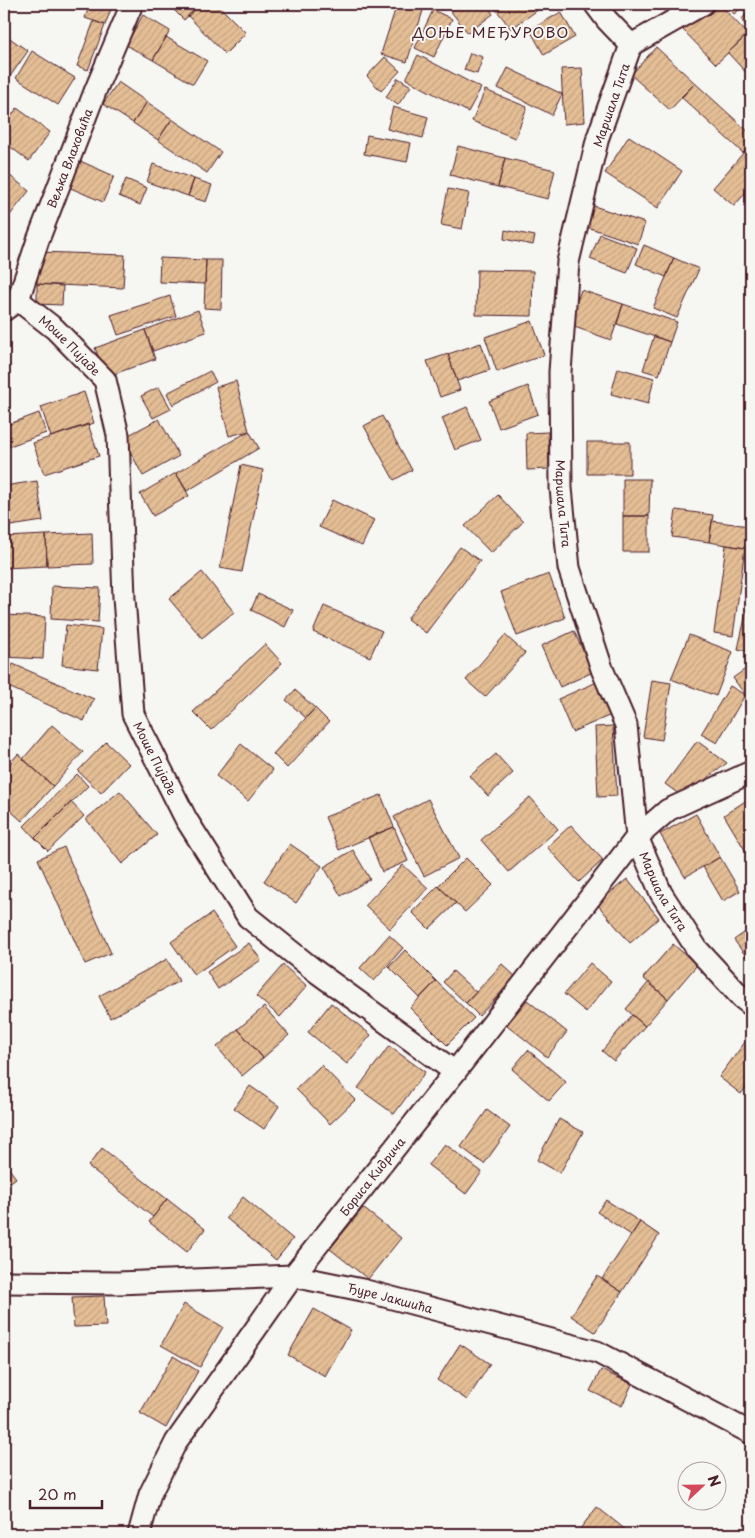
<svg xmlns="http://www.w3.org/2000/svg" width="755" height="1538" viewBox="0 0 755 1538" font-family="'Playpen Sans',sans-serif">
	<style>
		.building { fill: url(#building-hatch); stroke: #4a1f2b }
		.lines { fill: none; stroke-linecap: round; stroke-linejoin: round }
		.street-casing { stroke: #4a1f2b; stroke-width: 25 }
		.street { stroke: #f6f6f2; stroke-width: 21 }
		.labels { text-anchor: middle; dominant-baseline: central; stroke-width: 4; stroke-linejoin: round; paint-order: stroke }
		.street-label { font-size: 12px; fill: #4a1f2b; stroke: #f6f6f2 }
		.quarter-label { font-size: 15px; letter-spacing: 1px; fill: #4a1f2b; stroke: #f6f6f2 }
	</style>
	<defs>
		<pattern id="building-hatch" width="6" height="6" patternUnits="userSpaceOnUse" patternTransform="scale(1.25)"><rect width="6" height="6" fill="#e4be95"/><path d="M-1 1l2-2M0 6l6-6M5 7l2-2" fill="none" stroke="#c5a381"/></pattern>
	</defs>
	<rect width="100%" height="100%" fill="#f6f6f2"/>
	<filter id="ink" filterUnits="userSpaceOnUse"><feTurbulence type="fractalNoise" baseFrequency=".02" numOctaves="2"/><feDisplacementMap in="SourceGraphic" scale="10" xChannelSelector="R" yChannelSelector="G"/><feConvolveMatrix kernelMatrix="1 2 1 2 8 2 1 2 1" color-interpolation-filters="sRGB"/></filter>
	<g filter="url(#ink)">
		<path class="building" d="M90 4H113L105 25 85 18Z
			M168 4H201L184 20Z
			M201 4H217L246 33 225 54 188 16Z
			M397 4H425L407 62 381 54Z
			M445 4H486L493 14 468 33Z
			M501 4H546L511 29 495 8Z
			M711 4H719L748 34 716 64 683 30Z
			M726 4H746L734 14Z
			M751 9V31L741 20Z
			M433 10 452 19 434 57 415 48Z
			M561 12 575 37 544 55 530 30Z
			M143 15 170 31 153 60 126 45Z
			M94 21 105 25 88 70 77 66Z
			M4 34 28 51 4 85Z
			M748 34 751 37V78L728 53Z
			M166 37 207 61 193 84 153 60Z
			M656 47 695 83 670 110 631 75Z
			M32 51 75 78 58 105 16 78Z
			M470 53 483 57 477 74 464 70Z
			M418 55 481 88 468 112 406 79Z
			M385 57 400 71 381 91 367 76Z
			M508 68 562 94 552 115 498 88Z
			M582 68 585 122 564 124 561 69Z
			M398 78 411 86 398 105 386 97Z
			M118 82 147 102 133 123 103 104Z
			M695 83 751 134V144L743 153 681 97Z
			M485 90 527 107 515 138 472 121Z
			M147 102 172 119 158 140 133 123Z
			M393 107 428 117 423 138 387 129Z
			M17 108 50 132 29 161 4 142V126Z
			M172 119 221 152 207 173 158 140Z
			M367 135 411 143 407 162 364 154Z
			M629 136 682 171 658 208 605 173Z
			M751 144V187L734 206 713 188Z
			M458 146 505 158 498 187 450 175Z
			M505 158 555 170 548 199 498 187Z
			M78 160 114 176 103 202 66 186Z
			M153 164 194 179 188 196 147 182Z
			M4 171 29 191 10 215 4 210Z
			M126 179 147 188 140 205 119 196Z
			M194 179 212 185 206 202 188 196Z
			M448 189 469 193 462 229 441 225Z
			M591 205 645 223 638 244 584 226Z
			M505 230 535 236 533 245 504 239Z
			M600 234 637 248 627 273 590 259Z
			M644 245 674 258 666 277 636 264Z
			M39 252 125 255 123 288 37 284Z
			M160 258 206 260 205 284 159 282Z
			M674 258 699 269 677 318 653 308Z
			M206 260H222L221 309 204 308Z
			M477 270 533 271 532 316 476 315Z
			M37 284 63 286 62 305 37 304Z
			M581 290 623 304 611 340 569 325Z
			M170 296 176 316 118 335 111 315Z
			M623 304 677 322 670 342 617 324Z
			M198 310 206 332 153 351 145 330Z
			M532 321 544 355 497 372 485 337Z
			M145 330 155 359 106 377 95 348Z
			M654 336 670 342 659 375 643 370Z
			M481 343 490 370 457 381 448 354Z
			M448 354 460 390 440 397 427 361Z
			M618 368 654 378 648 404 611 394Z
			M210 371 216 382 173 405 167 393Z
			M236 381 249 431 229 436 216 387Z
			M528 386 538 414 499 428 489 401Z
			M159 387 171 409 153 418 141 396Z
			M84 392 94 423 51 437 41 407Z
			M467 407 481 440 455 450 442 418Z
			M39 413 46 433 4 448V426Z
			M382 416 412 470 394 480 364 426Z
			M159 419 179 456 143 476 123 438Z
			M88 424 99 456 44 474 33 443Z
			M249 431 259 448 187 491 176 473Z
			M548 432 549 469 527 470 526 433Z
			M587 442H630V474H587Z
			M241 465 263 470 242 572 220 568Z
			M176 473 189 496 153 516 140 494Z
			M623 479H650L649 516H623Z
			M37 481 43 521 4 527V486Z
			M498 495 523 522 491 553 465 526Z
			M332 500 374 520 362 546 319 527Z
			M676 510 713 515 709 542 672 537Z
			M623 516H649V552H623Z
			M712 521 749 526 745 548 709 542Z
			M751 529V560H747Z
			M92 533 93 564 47 566 46 535Z
			M46 535 47 566 4 568V537Z
			M726 545 745 548 733 636 714 633Z
			M460 547 480 561 426 633 407 619Z
			M202 572 234 612 202 638 169 599Z
			M549 574 565 618 517 636 501 592Z
			M52 586 100 588 98 622 51 619Z
			M751 591V652L738 649Z
			M258 594 293 610 285 627 251 610Z
			M324 606 382 631 370 657 313 632Z
			M4 615 45 617 43 659 4 657Z
			M66 625 102 629 98 669 62 665Z
			M574 631 593 672 560 687 541 646Z
			M505 635 525 653 485 697 466 680Z
			M689 635 733 652 716 696 671 679Z
			M265 644 282 663 211 730 193 712Z
			M13 664 94 699 84 721 4 685Z
			M751 665V703L733 678Z
			M652 680 671 683 662 740 643 737Z
			M597 682 611 715 572 732 558 699Z
			M730 686 745 695 717 743 701 734Z
			M295 690 315 708 306 718 286 700Z
			M315 708 329 722 287 768 273 754Z
			M52 725 83 752 53 786 23 759Z
			M613 726 617 796 598 797 595 727Z
			M697 741 727 763 683 797 665 784Z
			M106 742 129 764 101 793 78 771Z
			M241 744 273 770 248 801 216 776Z
			M18 754 53 786 22 821 4 805V770Z
			M496 754 513 773 488 796 470 776Z
			M77 774 88 786 35 838 24 826Z
			M120 791 157 835 122 864 86 819Z
			M381 795 394 827 339 850 325 817Z
			M530 797 558 829 509 872 481 840Z
			M750 798 751 800V860L724 815Z
			M428 799 459 858 424 876 394 817Z
			M71 802 84 816 48 851 35 838Z
			M696 814 720 857 685 877 660 834Z
			M571 825 603 860 579 882 547 847Z
			M394 827 408 861 382 872 368 837Z
			M290 844 322 866 296 903 264 881Z
			M64 847 111 953 85 964 38 859Z
			M353 850 370 879 341 896 324 867Z
			M720 857 740 891 723 901 703 867Z
			M466 858 493 885 465 912 438 886Z
			M403 865 428 888 390 929 365 905Z
			M627 879 659 918 630 943 597 904Z
			M438 886 456 903 429 929 412 912Z
			M212 913 235 946 194 975 171 942Z
			M751 928V963L734 940Z
			M389 935 403 948 374 981 360 968Z
			M249 943 261 960 218 989 207 972Z
			M673 944 697 965 668 999 643 978Z
			M405 950 436 981 420 998 389 967Z
			M167 959 179 981 110 1018 99 996Z
			M590 963 611 981 586 1012 564 994Z
			M502 964 516 977 479 1016 466 1003Z
			M283 965 307 986 280 1017 256 996Z
			M453 971 476 992 466 1003 443 982Z
			M436 981 474 1018 447 1045 410 1008Z
			M649 982 668 999 645 1026 626 1009Z
			M527 1000 567 1032 547 1057 507 1025Z
			M331 1003 371 1035 347 1064 308 1032Z
			M264 1007 289 1035 263 1058 238 1029Z
			M632 1015 645 1026 614 1061 602 1051Z
			M238 1029 263 1058 242 1076 217 1047Z
			M751 1034V1080L741 1094 719 1077Z
			M389 1046 425 1072 394 1114 358 1088Z
			M528 1050 566 1082 549 1101 512 1069Z
			M321 1065 355 1100 330 1124 296 1089Z
			M250 1086 279 1106 264 1129 234 1108Z
			M487 1110 510 1127 484 1164 461 1147Z
			M559 1119 583 1132 560 1173 537 1160Z
			M445 1144 482 1172 466 1194 428 1165Z
			M102 1148 167 1199 153 1217 88 1166Z
			M4 1162 16 1178 4 1187Z
			M243 1197 293 1239 276 1260 226 1218Z
			M167 1199 205 1229 187 1252 149 1222Z
			M606 1200 640 1222 631 1235 597 1212Z
			M363 1208 401 1238 368 1279 330 1249Z
			M640 1222 659 1235 622 1292 602 1279Z
			M597 1276 622 1292 595 1332 571 1316Z
			M104 1296 106 1326 74 1327 72 1297Z
			M184 1304 223 1327 200 1367 161 1345Z
			M314 1309 351 1330 325 1376 288 1355Z
			M460 1344 490 1364 467 1400 437 1380Z
			M173 1356 198 1371 166 1428 140 1413Z
			M601 1370 632 1384 622 1406 590 1391Z
			M597 1507 631 1534H576Z"/>
		<g class="lines">
			<defs>
				<g id="street">
					<path d="M595 4 607 20 631 45"/>
					<path id="s1" d="M703 4 631 45 598 137 568 262 560 372 561 488 569 568 602 669 626 725 637 837 661 893 697 949 742 998 751 1005"/>
					<path id="s2" d="M18 300 55 329 105 380 118 435 124 598 133 714 186 819 248 917 314 970 455 1072"/>
					<path id="s3" d="M4 310 18 300 38 240 96 89 132 4"/>
					<path id="s4" d="M4 1282 118 1283 293 1276 362 1290 597 1352 751 1433"/>
					<path id="s5" d="M139 1534 150 1494 176 1442 293 1276 455 1072 637 837 668 810 751 772"/>
				</g>
			</defs>
			<use href="#street" class="street-casing"/>
			<use href="#street" class="street"/>
		</g>
	</g>
	<g class="labels">
		<g class="street-label">
			<text transform="translate(611 105) rotate(-71)">Маршала Тита</text>
			<text stroke="none"><textPath href="#s3" startOffset="168">Вељка Влаховића</textPath></text>
			<text stroke="none"><textPath href="#s2" startOffset="69">Моше Пијаде</textPath></text>
			<text stroke="none"><textPath href="#s1" startOffset="551">Маршала Тита</textPath></text>
			<text stroke="none"><textPath href="#s2" startOffset="504">Моше Пијаде</textPath></text>
			<text stroke="none"><textPath href="#s1" startOffset="956">Маршала Тита</textPath></text>
			<text stroke="none"><textPath href="#s5" startOffset="430">Бориса Кидрича</textPath></text>
			<text stroke="none"><textPath href="#s4" startOffset="389">Ђуре Јакшића</textPath></text>
		</g>
		<g class="quarter-label">
			<text x="491" y="31">ДОЊЕ МЕЂУРОВО</text>
		</g>
	</g>
	<rect width="755" height="1538" fill="none" stroke="#f6f6f2" stroke-width="20"/>
	<rect x="10" y="10" width="735" height="1518" fill="none" stroke="#4a1f2b" stroke-width="2" filter="url(#ink)"/>
	<g transform="translate(702 1486) rotate(68)"><circle r="24" fill="#f6f6f2" stroke="#b1a0a2"/>
	<path d="M0-4L9 19L0 12L-9 19Z" fill="#d1495b"/>
	<text y="-8" font-size="14" font-weight="bold" text-anchor="middle" fill="#4a1f2b">N</text>
	</g>
	<path d="M30 1500v8h72v-8" fill="none" stroke="#4a1f2b" stroke-width="2.5"/>
	<text x="38" y="1500" font-size="15" fill="#4a1f2b" stroke="#f6f6f2" stroke-width="4" paint-order="stroke">20 m</text>
</svg>
